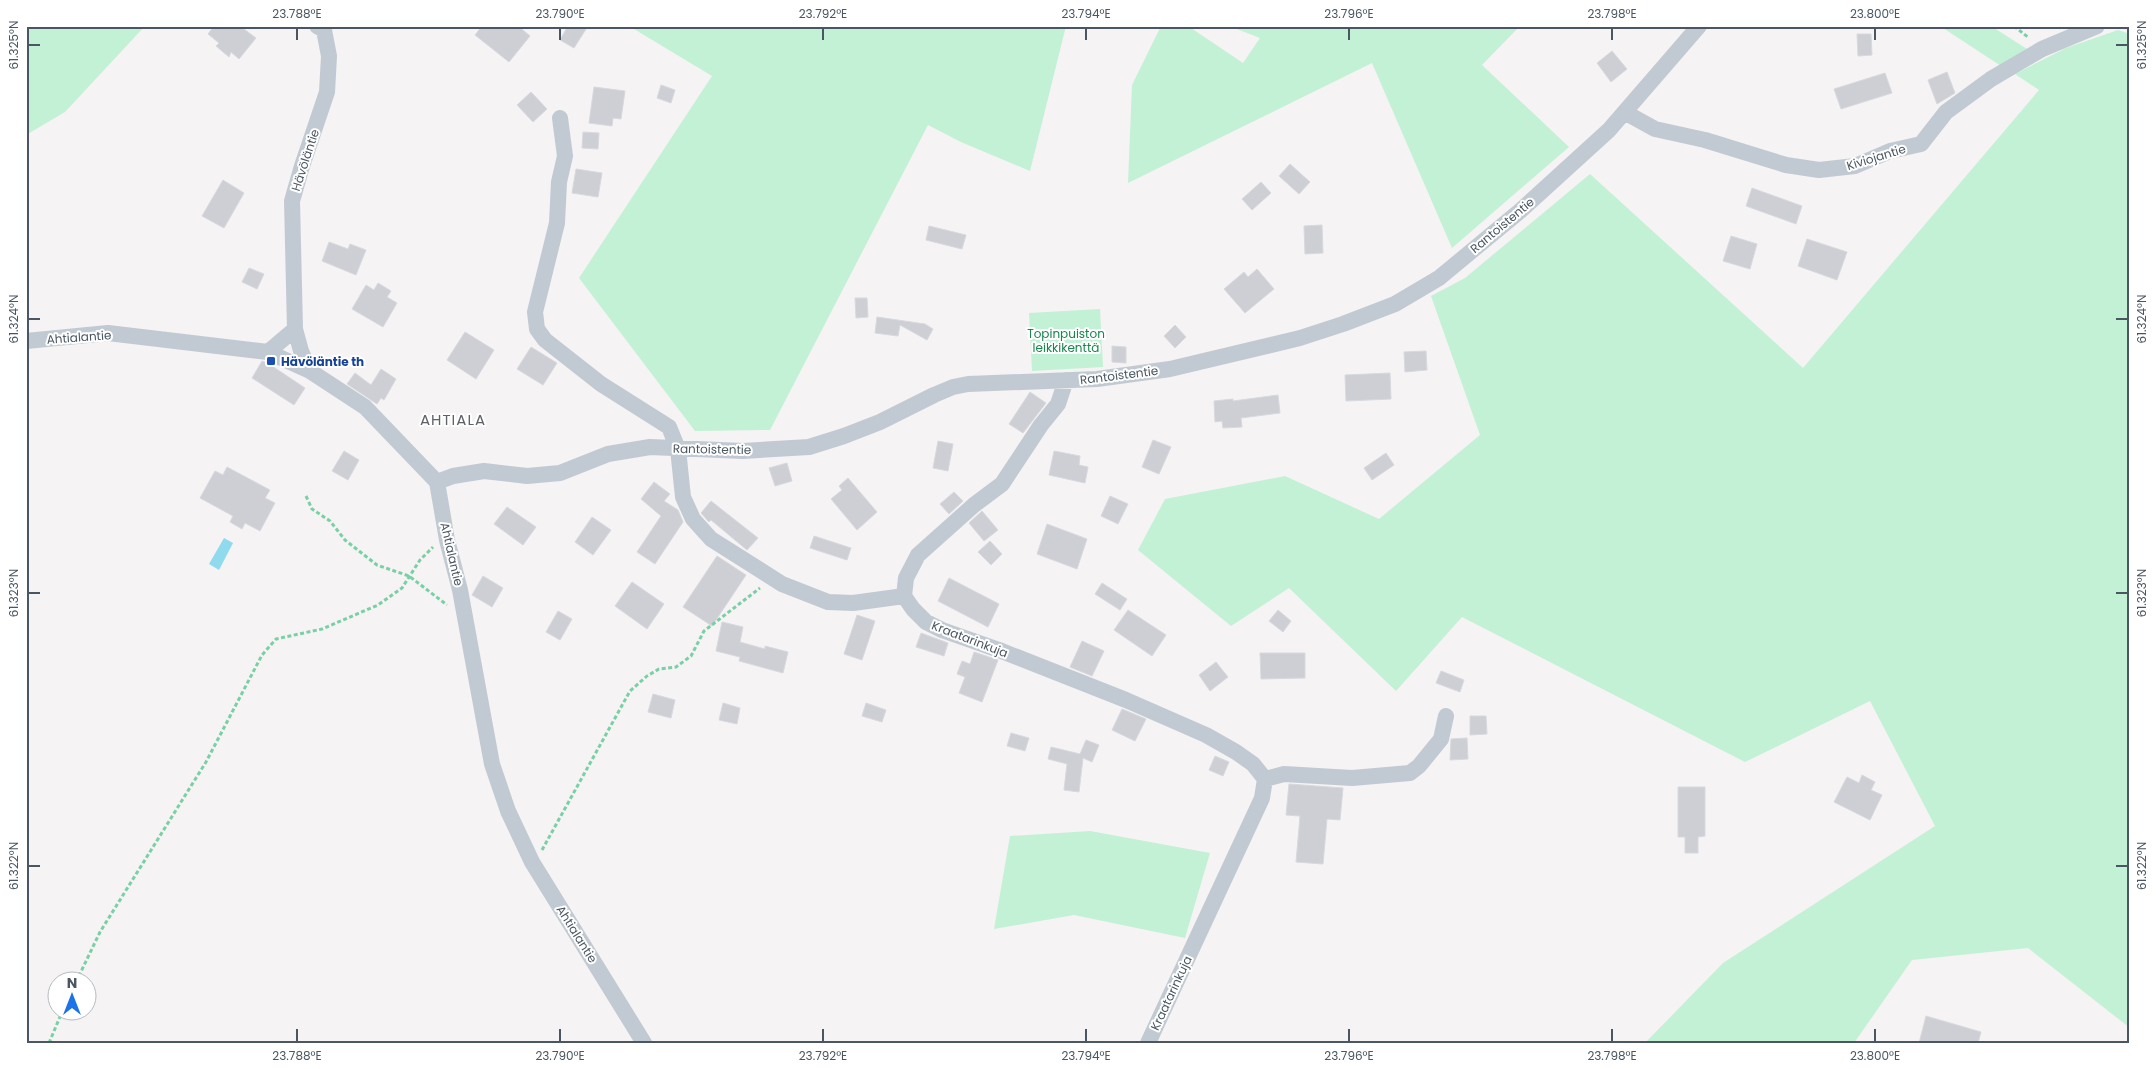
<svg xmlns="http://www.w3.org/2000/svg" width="2156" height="1069" viewBox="0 0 2156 1069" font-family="Poppins,sans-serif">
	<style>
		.green { fill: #c3f1d5 }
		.water { fill: #90daee }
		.building { fill: #cdcfd5; stroke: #d7d9de }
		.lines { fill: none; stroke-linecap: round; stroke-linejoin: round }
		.path { stroke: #7ad0a6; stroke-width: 3; stroke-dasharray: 4 2.5; stroke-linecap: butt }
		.minor { stroke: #c1cad2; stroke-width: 16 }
		.ticks { fill: none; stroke: #4a5661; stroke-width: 2 }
		.transit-dot { fill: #1a4fb4; stroke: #fff; stroke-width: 2 }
		.labels { text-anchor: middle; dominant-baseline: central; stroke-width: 4; stroke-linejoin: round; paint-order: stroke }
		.street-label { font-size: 12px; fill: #4a5661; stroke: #fff }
		.park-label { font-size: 12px; fill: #17864f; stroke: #fff }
		.transit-label { font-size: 12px; font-weight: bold; fill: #164399; stroke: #fff; text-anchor: start }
		.quarter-label { font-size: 15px; letter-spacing: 1px; fill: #5f6368; stroke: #fff }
		.neatline { fill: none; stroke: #4a5661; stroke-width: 2 }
		.ticks-label { font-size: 12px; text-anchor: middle; fill: #4a5661 }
	</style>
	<rect width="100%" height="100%" fill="#f5f3f3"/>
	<path class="green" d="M26 26H145L65 112 26 135Z
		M629 26H1066L1030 171 961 142 928 125 770 430 695 431 579 278 712 76Z
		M1161 26H1188L1243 63 1260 38 1229 26H1520L1482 65 1569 147 1452 248 1372 63 1128 183 1132 85Z
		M1940 26H1991L2027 49 2001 66Z
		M2118 30 2130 34V1028L2028 948 1912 960 1854 1043H1645L1723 963 1935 826 1870 701 1745 762 1462 617 1396 691 1289 588 1231 626 1138 550 1165 499 1285 476 1379 519 1480 435 1431 296 1465 278 1590 174 1803 368 2039 90 2015 74 2066 48Z
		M1100 309 1103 367 1032 371 1029 313Z
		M1090 831 1210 853 1185 938 1074 915 994 929 1010 836Z"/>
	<path class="water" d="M224 538 233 543 219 570 209 564Z"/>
	<path class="building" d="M214 26H240L256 38 239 59 231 52 229 57 216 46 219 43 208 34Z
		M482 26H518L530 36 509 62 475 35Z
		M568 26H588L574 48 560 40Z
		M1857 34H1871L1872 55 1858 56Z
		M1612 51 1627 69 1611 82 1597 63Z
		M1947 72 1955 93 1937 104 1928 80Z
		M1885 73 1892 93 1841 109 1834 89Z
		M661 85 675 90 671 103 657 98Z
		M594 87 625 91 621 119 613 118 612 126 589 123Z
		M531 92 547 109 533 122 517 105Z
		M583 132 599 133 598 149 582 148Z
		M1290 164 1310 182 1299 194 1279 176Z
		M576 169 602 173 598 197 572 193Z
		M223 180 244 193 224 228 202 216Z
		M1261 182 1271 193 1252 210 1242 199Z
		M1752 188 1802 206 1796 224 1746 206Z
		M1322 225 1323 253 1305 254 1304 226Z
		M929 226 966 235 962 249 926 240Z
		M1731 236 1757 244 1750 269 1723 261Z
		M1807 239 1847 252 1837 280 1798 266Z
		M329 242 348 249 350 244 366 250 356 275 322 261Z
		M249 268 264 274 257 289 242 282Z
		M1257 269 1274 289 1245 313 1224 289 1244 272 1248 277Z
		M378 283 391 291 387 297 397 303 383 327 352 309 366 285 374 290Z
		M855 298H867L868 317 856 318Z
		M877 317 925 324 933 329 927 340 900 325 898 336 875 333Z
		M1175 325 1186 337 1175 348 1164 336Z
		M465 332 494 350 476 379 447 360Z
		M1112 346 1126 347V363L1112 362Z
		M531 347 557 363 543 385 517 369Z
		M1426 351 1427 370 1405 372 1404 352Z
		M262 361 269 364 305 388 294 405 252 378Z
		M381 369 396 379 384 400 381 398 377 404 347 384 355 373 371 385Z
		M1390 373 1391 399 1346 401 1345 375Z
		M1030 392 1046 403 1023 433 1009 424Z
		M1278 395 1280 413 1241 418 1242 427 1223 428 1222 421 1215 422 1214 401 1233 399V401Z
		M1153 440 1171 447 1159 474 1142 467Z
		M938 441 953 444 948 471 933 468Z
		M344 451 359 460 348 480 332 471Z
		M1054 451 1080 456 1079 465 1088 467 1085 483 1049 475Z
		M1386 453 1394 465 1372 480 1364 468Z
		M787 463 792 481 775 486 769 468Z
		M227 467 270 490 265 498 275 503 260 531 245 523 242 529 230 522 233 516 200 498 215 471 223 475Z
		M848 478 877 512 857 530 831 499 842 490 839 486Z
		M654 482 670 494 664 501 678 510 683 522 655 564 637 552 661 516 641 499Z
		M954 492 963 501 949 514 940 504Z
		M1110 496 1128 504 1118 524 1101 516Z
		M711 501 758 538 747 550 711 520 709 522 701 513Z
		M507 507 536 527 523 545 494 524Z
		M982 511 998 530 984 541 969 523Z
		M592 517 611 530 593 555 575 542Z
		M1047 524 1087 539 1077 569 1037 554Z
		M814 536 851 548 847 560 810 548Z
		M990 541 1002 554 991 565 978 552Z
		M717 556 746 575 712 626 683 607Z
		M483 576 503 588 492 607 472 595Z
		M949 578 999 604 988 627 938 601Z
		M632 582 664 604 647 629 615 606Z
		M1102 583 1127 599 1120 610 1095 594Z
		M1128 610 1166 635 1152 656 1114 630Z
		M1278 610 1291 621 1283 632 1269 621Z
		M558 611 572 619 560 640 546 632Z
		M857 615 875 621 862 660 844 654Z
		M722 622 743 627 740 642 765 649V646L788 652 783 673 739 661 740 657 716 651Z
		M921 633 948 643 944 656 916 647Z
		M1082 641 1104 651 1092 676 1070 667Z
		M974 652 998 660 982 702 959 693 965 677 957 674 962 661 970 664Z
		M1260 653H1305V678L1261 679Z
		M1216 662 1228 677 1210 691 1199 675Z
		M1441 671 1464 680 1460 692 1436 683Z
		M653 694 675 700 671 718 648 712Z
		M723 703 740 708 737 724 719 720Z
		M866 703 886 710 882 722 862 716Z
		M1122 709 1146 719 1135 741 1112 730Z
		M1470 716H1486L1487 734 1470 735Z
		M1011 733 1029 738 1025 751 1007 746Z
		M1467 738 1468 759 1450 760 1451 739Z
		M1086 740 1099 745 1092 762 1083 758 1079 792 1064 790 1067 764 1048 759 1051 747 1080 754Z
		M1215 756 1229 762 1223 776 1209 770Z
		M1862 775 1875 782 1871 790 1882 795 1870 820 1834 802 1847 777 1859 783Z
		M1289 784 1343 788 1340 820 1327 819 1323 864 1296 862 1300 816 1286 815Z
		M1678 787H1705V836L1698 837V853H1685V837H1678Z
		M1926 1016 1981 1032 1978 1043H1919Z"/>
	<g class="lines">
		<path class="path" d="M2014 26 2029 38
			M306 496 312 509 330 521 345 540 377 565 409 576 447 605
			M542 850 630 691 647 676 659 669 676 667 691 656 704 631 760 588
			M76 982 100 932 206 762 262 655 276 639 322 629 378 605 402 588 420 560 433 547
			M49 1043 62 1012"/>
		<path class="minor" d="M1626 113 1655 129 1705 140 1786 165 1819 170 1855 166 1890 151 1921 144 1946 112 1991 79 2042 49 2097 26
			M560 118 565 156 559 182 557 223 535 312 537 329 545 340 601 384 669 427 678 449 683 497 693 519 711 539 782 584 828 602 853 603 904 596
			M26 341 108 333 268 352 310 371 365 407 437 482 447 540 460 590 492 764 508 811 532 862 644 1043
			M268 352 295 329
			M310 371 301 351 295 329 292 201 302 166 327 92 329 56 324 30 317 26
			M1066 380 1058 404 1041 425 1002 484 974 505 918 555 906 578 904 596 913 609 926 622 942 630 999 650 1126 700 1206 735 1236 752 1253 764 1265 779 1284 774 1352 778 1410 773 1419 766 1441 739 1446 716
			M437 482 453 476 484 471 527 476 560 473 608 454 650 447 743 451 809 447 844 436 880 422 934 395 953 387 968 384 1097 379 1170 369 1300 338 1343 324 1395 304 1439 278 1520 211 1609 130 1699 26
			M1148 1043 1262 798 1265 779"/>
	</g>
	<path class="ticks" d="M297 28V40M560 28V40M823 28V40M1086 28V40M1349 28V40M1612 28V40M1875 28V40M28 45H40M2116 45H2128M28 319H40M2116 319H2128M28 593H40M2116 593H2128M28 866H40M2116 866H2128M297 1029V1042M560 1029V1042M823 1029V1042M1086 1029V1042M1349 1029V1042M1612 1029V1042M1875 1029V1042"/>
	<rect class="transit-dot" x="266" y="356" width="10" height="10" rx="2.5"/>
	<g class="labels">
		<g class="street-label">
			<text transform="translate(1876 157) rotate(-17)">Kiviojantie</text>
			<text transform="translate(305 160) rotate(-72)">Hävöläntie</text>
			<text transform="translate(1502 225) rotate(-40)">Rantoistentie</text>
			<text transform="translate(79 337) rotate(-4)">Ahtialantie</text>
			<text transform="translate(1119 375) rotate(-7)">Rantoistentie</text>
			<text transform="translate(712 449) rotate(1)">Rantoistentie</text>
			<text transform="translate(452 554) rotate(77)">Ahtialantie</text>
			<text transform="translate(970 639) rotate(21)">Kraatarinkuja</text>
			<text transform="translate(577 934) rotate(58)">Ahtialantie</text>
			<text transform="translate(1171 993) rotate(-65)">Kraatarinkuja</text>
		</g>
		<g class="park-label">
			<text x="1066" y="333">Topinpuiston<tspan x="1066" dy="14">leikkikenttä</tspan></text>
		</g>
		<g class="transit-label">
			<text x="281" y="361">Hävöläntie th</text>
		</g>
		<g class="quarter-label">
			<text x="453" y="419">AHTIALA</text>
		</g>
	</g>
	<rect width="2156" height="1069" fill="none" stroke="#ffffff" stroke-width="55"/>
	<g transform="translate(72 996)"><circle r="24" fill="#ffffff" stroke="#b7bbc0"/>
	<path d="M0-4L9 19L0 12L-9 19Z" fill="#1a73e8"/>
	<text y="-8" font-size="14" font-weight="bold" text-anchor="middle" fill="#4a5661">N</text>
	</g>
	<rect x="28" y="28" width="2100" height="1014" class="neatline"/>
	<g class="ticks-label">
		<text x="297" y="18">23.788°E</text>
		<text x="560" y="18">23.790°E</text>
		<text x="823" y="18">23.792°E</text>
		<text x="1086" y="18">23.794°E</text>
		<text x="1349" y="18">23.796°E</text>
		<text x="1612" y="18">23.798°E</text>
		<text x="1875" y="18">23.800°E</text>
		<text transform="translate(14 45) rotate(-90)" y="4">61.325°N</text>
		<text transform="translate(2142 45) rotate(-90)" y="4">61.325°N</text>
		<text transform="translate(14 319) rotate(-90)" y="4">61.324°N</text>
		<text transform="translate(2142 319) rotate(-90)" y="4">61.324°N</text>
		<text transform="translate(14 593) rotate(-90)" y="4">61.323°N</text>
		<text transform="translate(2142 593) rotate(-90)" y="4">61.323°N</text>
		<text transform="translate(14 866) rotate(-90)" y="4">61.322°N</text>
		<text transform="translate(2142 866) rotate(-90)" y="4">61.322°N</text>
		<text x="297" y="1060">23.788°E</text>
		<text x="560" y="1060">23.790°E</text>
		<text x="823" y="1060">23.792°E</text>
		<text x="1086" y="1060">23.794°E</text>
		<text x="1349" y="1060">23.796°E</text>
		<text x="1612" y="1060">23.798°E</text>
		<text x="1875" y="1060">23.800°E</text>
	</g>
</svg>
